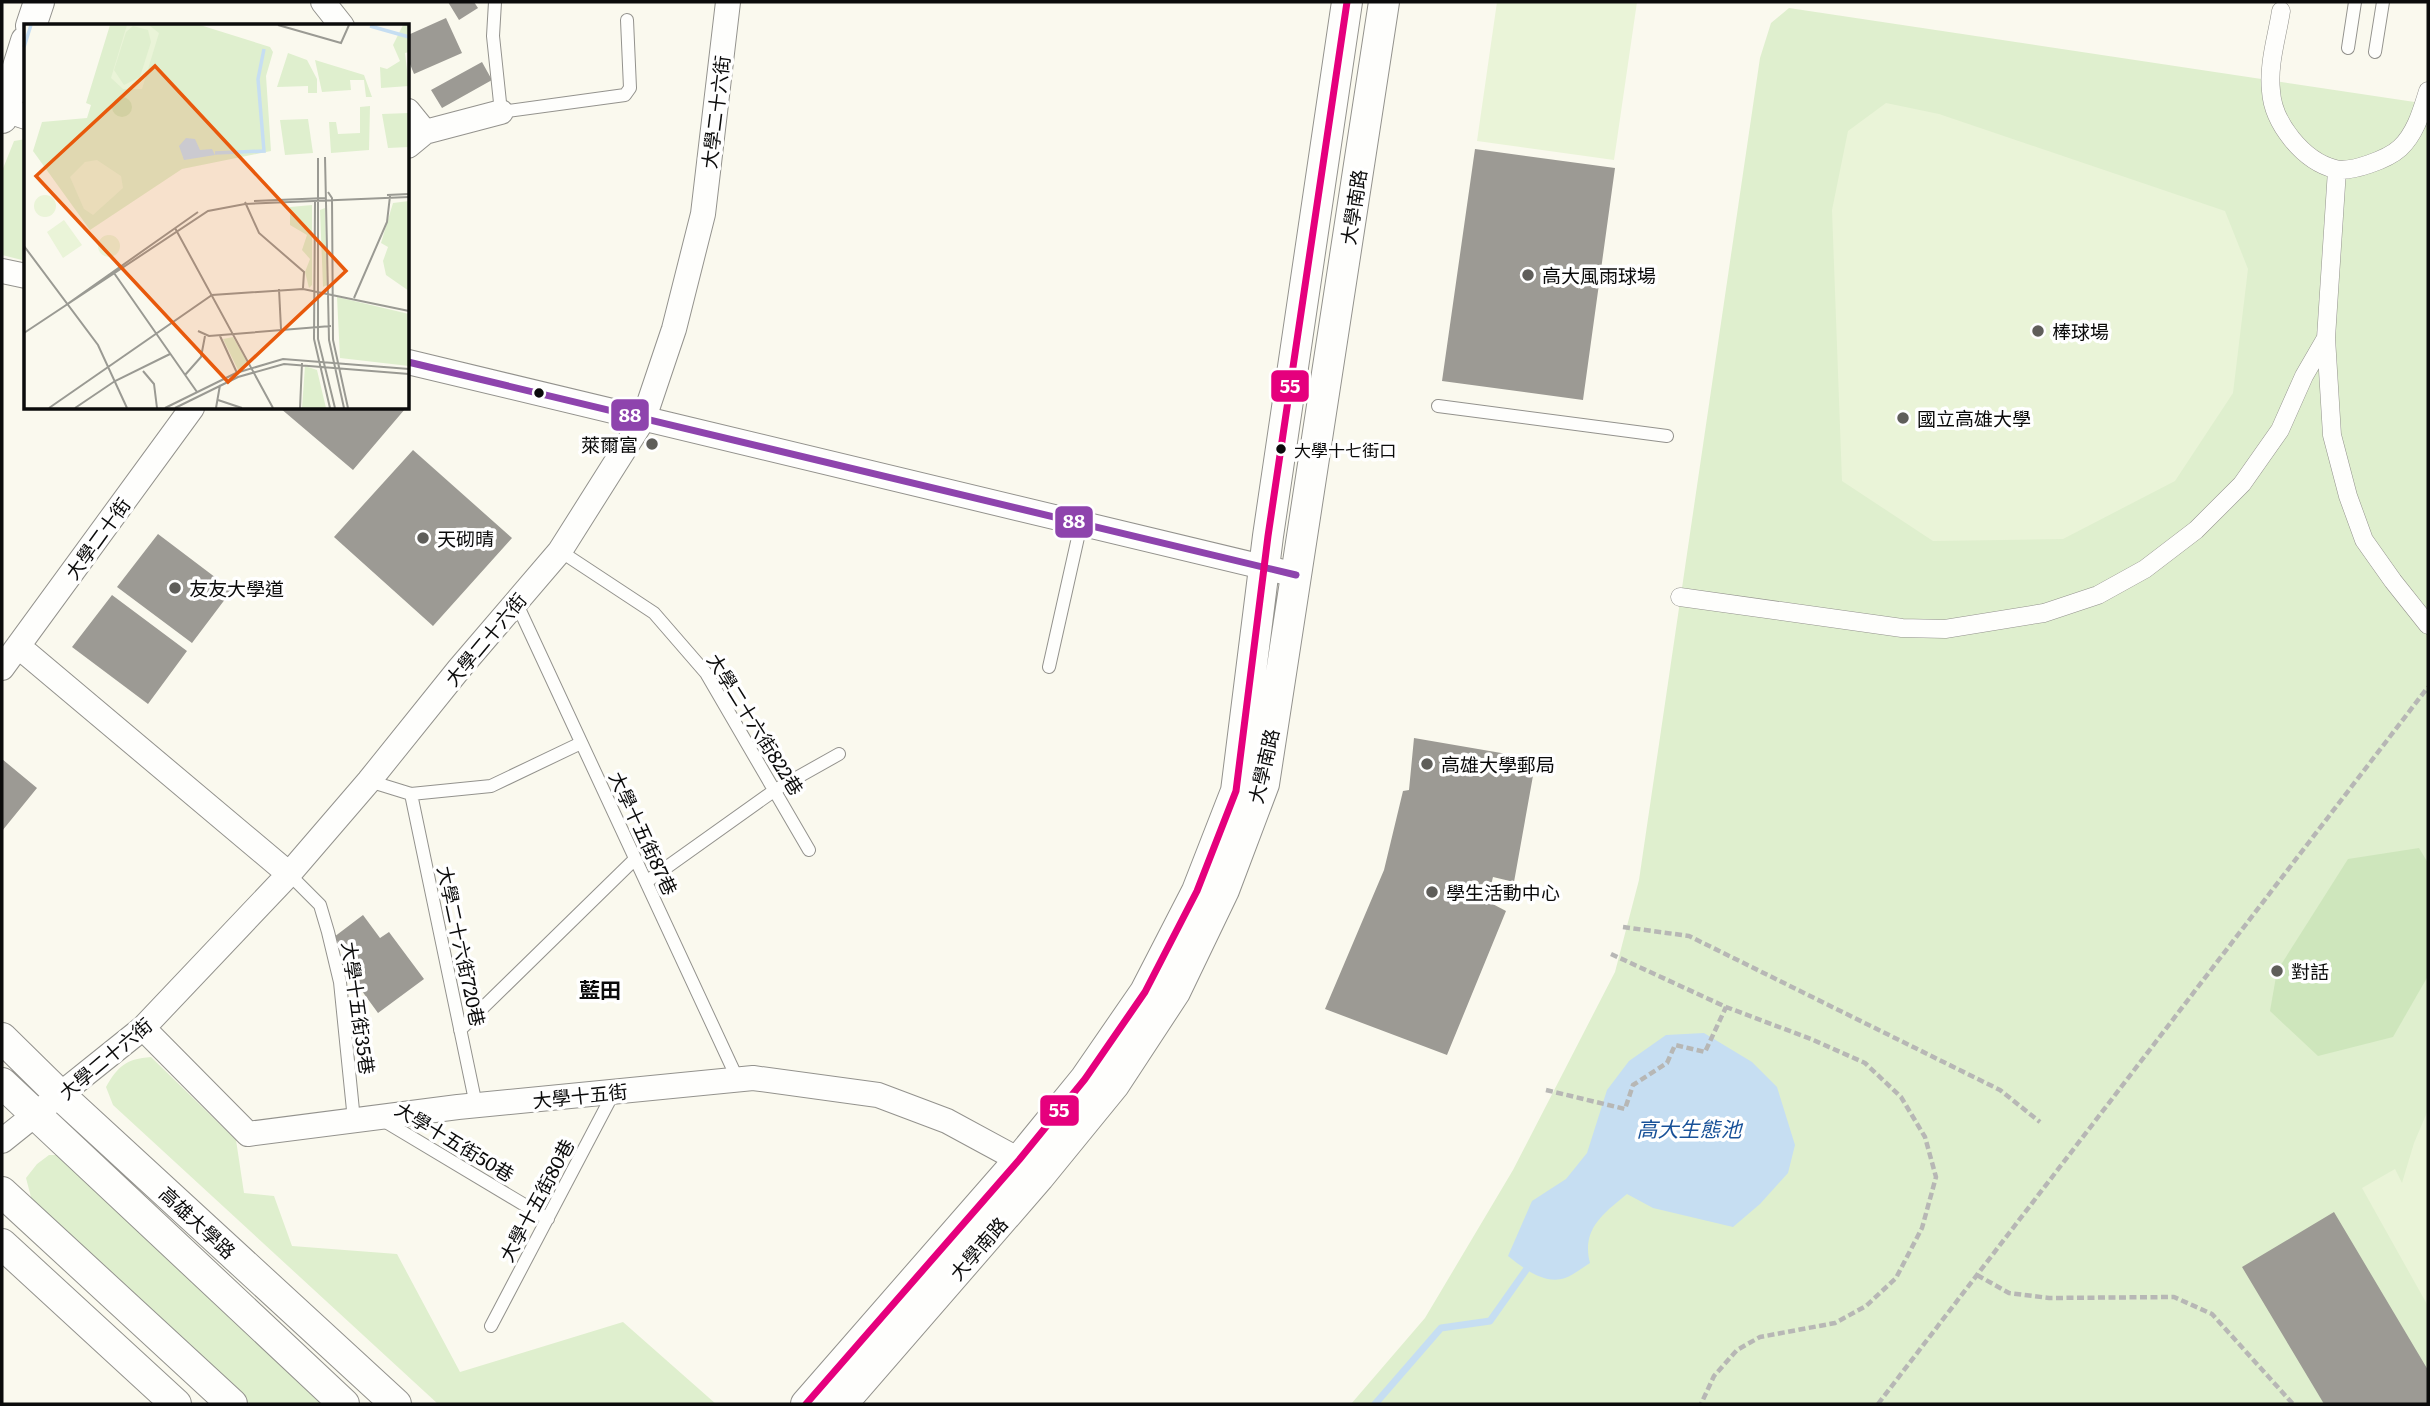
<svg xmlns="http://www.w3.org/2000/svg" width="2430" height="1406" viewBox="0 0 2430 1406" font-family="Literata,'Noto Sans TC',serif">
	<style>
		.green { fill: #dfefce }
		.forest { fill: #cee6bc }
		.pitch { fill: #eaf4d8 }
		.water { fill: #c6def2 }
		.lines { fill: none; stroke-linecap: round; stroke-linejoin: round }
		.stream { stroke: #c6def2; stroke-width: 7 }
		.building { fill: #9c9a94 }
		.service-casing { stroke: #93928d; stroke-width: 14 }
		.pedestrian-casing { stroke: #93928d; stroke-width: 19 }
		.minor-casing { stroke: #93928d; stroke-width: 26 }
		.tertiary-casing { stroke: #93928d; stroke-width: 32 }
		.path { stroke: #b7b7b5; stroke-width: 4.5; stroke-dasharray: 7 3.5; stroke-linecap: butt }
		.service { stroke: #fefefc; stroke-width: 12 }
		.pedestrian { stroke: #fefefc; stroke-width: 18 }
		.minor { stroke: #fefefc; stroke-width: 24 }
		.tertiary { stroke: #fefefc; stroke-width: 30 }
		.bus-1-casing { stroke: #fff; stroke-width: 12 }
		.bus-2-casing { stroke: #fff; stroke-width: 12 }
		.bus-1 { stroke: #8e44ad; stroke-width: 7 }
		.bus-2 { stroke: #e5007d; stroke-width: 7 }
		.poi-dot { fill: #5f5e5a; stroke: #fff; stroke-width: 2.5 }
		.bus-dot { fill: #0b0b0b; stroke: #fff; stroke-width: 2.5 }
		.labels { text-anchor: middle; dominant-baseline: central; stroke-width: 7; stroke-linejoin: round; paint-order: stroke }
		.bus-label { font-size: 17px; fill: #0b0b0b; stroke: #fff; text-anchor: start }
		.street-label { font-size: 19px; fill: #0b0b0b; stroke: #fff }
		.poi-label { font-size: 19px; fill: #0b0b0b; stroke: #fff; text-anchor: start }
		.neighbourhood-label { font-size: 21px; font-weight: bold; fill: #0b0b0b; stroke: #fff }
		.water-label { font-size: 21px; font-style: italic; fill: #185198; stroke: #fff }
		.inset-river { fill: none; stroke: #c6def2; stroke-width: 3.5 }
		.inset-road { fill: none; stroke: #9a9a93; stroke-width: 2 }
		.view { fill: #e8590c; fill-opacity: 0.15; stroke: #e8590c; stroke-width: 3.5 }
		.inset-edge { fill: none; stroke: #0b0b0b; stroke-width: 3.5 }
		.line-badge { stroke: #fff; stroke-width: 2.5 }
		.badge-label { font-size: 19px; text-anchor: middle; font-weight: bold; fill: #fff }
	</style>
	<rect width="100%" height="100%" fill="#faf9ee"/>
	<path class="green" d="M1789 8 2428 104V1404H1351L1425 1318 1513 1170 1615 972 1639 880 1760 58 1771 23Z
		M26 139V261L2 255V171L14 141Z
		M151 1057 236 1140 244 1193 274 1196 292 1246 397 1254 460 1372 623 1322 716 1404H438L113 1105 106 1087C118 1066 126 1059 151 1057Z
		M49 1155H61L333 1404H250L32 1201 26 1178 37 1164Z"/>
	<path class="forest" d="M2419 848 2428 863V976L2393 1037 2318 1056 2270 1011 2277 971 2348 859Z"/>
	<path class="pitch" d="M1497 2H1637L1614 160 1477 141Z
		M1886 103 1939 114 2225 211 2248 269 2233 393 2175 481 2063 539 1933 541 1842 481 1832 210 1848 131Z
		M2428 1110V1306L2362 1188 2395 1169 2402 1183 2414 1143Z"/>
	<path class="water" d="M1704 1033 1752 1062 1777 1087 1795 1145 1788 1173 1760 1204 1733 1227 1653 1208 1627 1194C1604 1213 1581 1229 1590 1263 1583 1267 1574 1275 1565 1278 1544 1285 1523 1268 1508 1256L1532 1201 1566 1179 1587 1153 1607 1090 1629 1061 1666 1035Z"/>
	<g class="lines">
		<path class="stream" d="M1375 1404 1441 1328 1490 1321 1526 1270"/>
	</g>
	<path class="building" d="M448 2H474L478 8 459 20Z
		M446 18 462 53 414 74 408 59V35Z
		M482 62 492 80 442 108 431 90Z
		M1475 149 1615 168 1583 400 1442 381Z
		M280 408H403L405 409 353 470Z
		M413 450 512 538 433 626 334 537Z
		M158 534 232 590 192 643 117 587Z
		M112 595 187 651 148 704 72 647Z
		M1414 738 1536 759 1514 882 1493 877 1487 901 1506 911 1447 1055 1325 1009 1384 870 1403 791 1409 790Z
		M2 759 37 788 2 831Z
		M363 915 380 938 389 932 424 979 378 1013 343 965 351 959 334 937Z
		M2334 1212 2428 1370V1404H2324L2242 1267Z"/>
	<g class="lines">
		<defs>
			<path id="service" d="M495 2 493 36 501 112 625 95 630 88 627 20
				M2348 48 2355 2
				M2375 52 2383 2
				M1438 406 1667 436
				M560 551 654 613 706 673 809 850
				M516 602 738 1080
				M1049 667 1081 524
				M369 781 411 794 491 786 581 743
				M411 794 476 1105
				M289 874 320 905 328 932 340 982 354 1120
				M646 882 775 790 839 754
				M460 1030 635 859
				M381 1119 548 1219
				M491 1326 614 1092"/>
			<path id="pedestrian" d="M2281 11C2277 37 2268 64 2271 91 2273 123 2303 161 2335 169 2351 173 2388 159 2400 148 2416 133 2422 110 2428 91
				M2337 170 2326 338 2332 435 2348 496 2364 540 2393 581 2428 625
				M1680 597 1902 628 1945 629 2044 613 2098 595 2145 569 2196 530 2242 484 2280 430 2304 376 2326 338"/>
			<path id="minor" d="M323 2 342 26
				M2 109 26 117
				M408 111 425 132
				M408 146 425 132 501 112
				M2 271 26 276
				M408 362 1296 575
				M18 646 289 874
				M2 668 192 408
				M143 1028 248 1134 458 1107 753 1078 878 1095 947 1121 1019 1160 1033 1172
				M2 1141 143 1028 289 874 369 781 459 669 560 551 644 418 674 329 703 214 728 2"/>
			<path id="tertiary" d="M31 26 39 2
				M2 118 26 41
				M2 1038 61 1096 396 1404
				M2 1083 344 1404
				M2 1192 232 1404
				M2 1244 176 1404
				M806 1404 1019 1160 1085 1079 1145 992 1197 891 1236 791 1268 536 1347 2
				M842 1404 1039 1177 1114 1085 1175 992 1224 890 1264 784 1384 2"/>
		</defs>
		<use href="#service" class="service-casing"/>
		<use href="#pedestrian" class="pedestrian-casing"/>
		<use href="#minor" class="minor-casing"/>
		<use href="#tertiary" class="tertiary-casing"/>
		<path class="path" d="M1623 927 1689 936 2000 1090 2040 1122
			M1611 954 1726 1007 1811 1039 1865 1063 1901 1097 1925 1137 1936 1177 1922 1228 1896 1278 1866 1306 1835 1323 1760 1337 1737 1350 1714 1376 1701 1404
			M1546 1090 1625 1109 1633 1085 1667 1063 1675 1045 1705 1052 1726 1007
			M1977 1275 2009 1293 2049 1298 2174 1297 2212 1314 2293 1404
			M1878 1404 2428 687"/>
		<use href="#service" class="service"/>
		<use href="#pedestrian" class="pedestrian"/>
		<use href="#minor" class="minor"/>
		<use href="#tertiary" class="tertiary"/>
		<defs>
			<path id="bus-1" d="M408 362 1296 575"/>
			<path id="bus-2" d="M806 1404 1019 1160 1085 1079 1145 992 1197 891 1236 791 1268 536 1347 2"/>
		</defs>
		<use href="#bus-1" class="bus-1-casing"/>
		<use href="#bus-2" class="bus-2-casing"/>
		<use href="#bus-1" class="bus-1"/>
		<use href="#bus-2" class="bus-2"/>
	</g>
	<g class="poi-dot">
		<circle cx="1528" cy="275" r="7"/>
		<circle cx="2038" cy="331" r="7"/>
		<circle cx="1903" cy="418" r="7"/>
		<circle cx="652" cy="444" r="7"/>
		<circle cx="423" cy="538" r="7"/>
		<circle cx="175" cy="588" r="7"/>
		<circle cx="1427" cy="764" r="7"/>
		<circle cx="1432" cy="892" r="7"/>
		<circle cx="2277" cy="971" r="7"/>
	</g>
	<g class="bus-dot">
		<circle cx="539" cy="393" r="6"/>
		<circle cx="1281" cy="449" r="6"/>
	</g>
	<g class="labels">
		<g class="bus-label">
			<text x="1294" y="449">大學十七街口</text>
		</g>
		<g class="street-label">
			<text transform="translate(715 112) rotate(-83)">大學二十六街</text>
			<text transform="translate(1353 207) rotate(-81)">大學南路</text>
			<text transform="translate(97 538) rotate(-54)">大學二十街</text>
			<text transform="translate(485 639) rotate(-50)">大學二十六街</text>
			<text transform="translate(756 724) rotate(58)">大學二十六街822巷</text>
			<text transform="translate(1263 766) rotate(-77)">大學南路</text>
			<text transform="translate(644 833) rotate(65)">大學十五街87巷</text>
			<text transform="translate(462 946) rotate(78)">大學二十六街720巷</text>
			<text transform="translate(359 1008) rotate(82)">大學十五街35巷</text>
			<text transform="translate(105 1058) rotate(-40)">大學二十六街</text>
			<text transform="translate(580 1095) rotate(-6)">大學十五街</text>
			<text transform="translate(455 1141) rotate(31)">大學十五街50巷</text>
			<text transform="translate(536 1200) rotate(-62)">大學十五街80巷</text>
			<text transform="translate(198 1222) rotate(43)">高雄大學路</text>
			<text transform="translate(978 1248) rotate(-49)">大學南路</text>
		</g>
		<g class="poi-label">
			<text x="1542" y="275">高大風雨球場</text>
			<text x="2052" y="331">棒球場</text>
			<text x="1917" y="418">國立高雄大學</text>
			<text x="638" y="444" text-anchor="end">萊爾富</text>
			<text x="437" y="538">天砌晴</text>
			<text x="189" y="588">友友大學道</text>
			<text x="1441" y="764">高雄大學郵局</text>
			<text x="1446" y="892">學生活動中心</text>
			<text x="2291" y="971">對話</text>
		</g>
		<g class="neighbourhood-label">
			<text x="600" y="988">藍田</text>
		</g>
		<g class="water-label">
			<text x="1689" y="1127">高大生態池</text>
		</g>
	</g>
	<g transform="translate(24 24)">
		<rect width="385" height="385" fill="#faf9ee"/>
		<path d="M86 1H176L246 23 249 28 242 52 247 127 158 145 66 206 9 127 18 98 63 94 67 81 62 79ZM379 1H385V28L381 29 385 62 357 64 356 43 363 45 376 37 369 21ZM264 29 283 36 293 55V69H284V62L253 63ZM291 36 340 51 348 73H342L340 56H326L327 66 298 68ZM346 82 345 126 307 129 305 98H312L314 110 336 109V83ZM385 89V123L364 124 358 90ZM284 95 289 129 261 131 256 96ZM385 177V267L362 251 359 237 364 223 357 219 369 179ZM288 181V261L285 264 281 248 286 235 278 226 283 211 266 201V183ZM301 184 303 261 299 263 296 186ZM313 273 385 290V342L316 334ZM209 313 225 341 214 346 199 315ZM281 342 293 346 302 384H278Z" fill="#dfefce"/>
		<path d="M88 83a10 10 0 1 1 20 0a10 10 0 1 1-20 0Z" fill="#cee6bc"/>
		<path d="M103 1H125L135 9 118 65H99L87 54ZM109 2 124 6 127 18 116 53 100 61 90 46 102 8ZM73 136 97 152 99 164 69 191 60 185 46 153 61 138ZM10 182a11 11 0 1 1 22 0a11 11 0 1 1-22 0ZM40 196 58 221 39 234 23 208ZM74 222a11 11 0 1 1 22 0a11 11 0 1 1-22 0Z" fill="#eaf4d8" fill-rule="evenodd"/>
		<path d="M162 114 171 115 176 126 188 125 191 131 160 136 155 122Z" fill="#c6def2"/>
		<path class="inset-river" d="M346 2 385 13M0 23 7 1M191 129 240 127 234 55 240 25"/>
		<path class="inset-road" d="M254 1 317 19 325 1M301 133 305 316 320 384M294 134V315L311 384M304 168 308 174 309 316 324 384M363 171 385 170M230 177 302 174M221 178 235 209 280 248 279 264M291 178 290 315 306 384M151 204 249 384M0 222 74 321 103 384M90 249 173 368M255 265 257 305M330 274 363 198 366 172M42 281 174 188M174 307 185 312 307 302M0 309 184 187 221 180 385 173M196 312 213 349M119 347 130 360 133 384M161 351 177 333 181 312M194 376 218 384M25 384 188 271 279 265 385 287M51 384 91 357 146 330M141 384 212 349 259 335 385 345M151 384 214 353 260 340 385 350M192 384 196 361M276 384 278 339"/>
		<path class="view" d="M131 42 322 247 204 358 12 152Z"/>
		<rect width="385" height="385" class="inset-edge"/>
	</g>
	<g class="line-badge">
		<rect x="1270" y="369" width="40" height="34" rx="7" fill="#e5007d"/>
		<rect x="610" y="398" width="40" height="34" rx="7" fill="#8e44ad"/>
		<rect x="1054" y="505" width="40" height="34" rx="7" fill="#8e44ad"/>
		<rect x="1039" y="1094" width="41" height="33" rx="7" fill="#e5007d"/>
	</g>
	<g class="badge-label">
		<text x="1290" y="393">55</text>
		<text x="630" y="422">88</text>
		<text x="1074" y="528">88</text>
		<text x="1059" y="1117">55</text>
	</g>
	<rect width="2430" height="1406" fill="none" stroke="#0b0b0b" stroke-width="7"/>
</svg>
